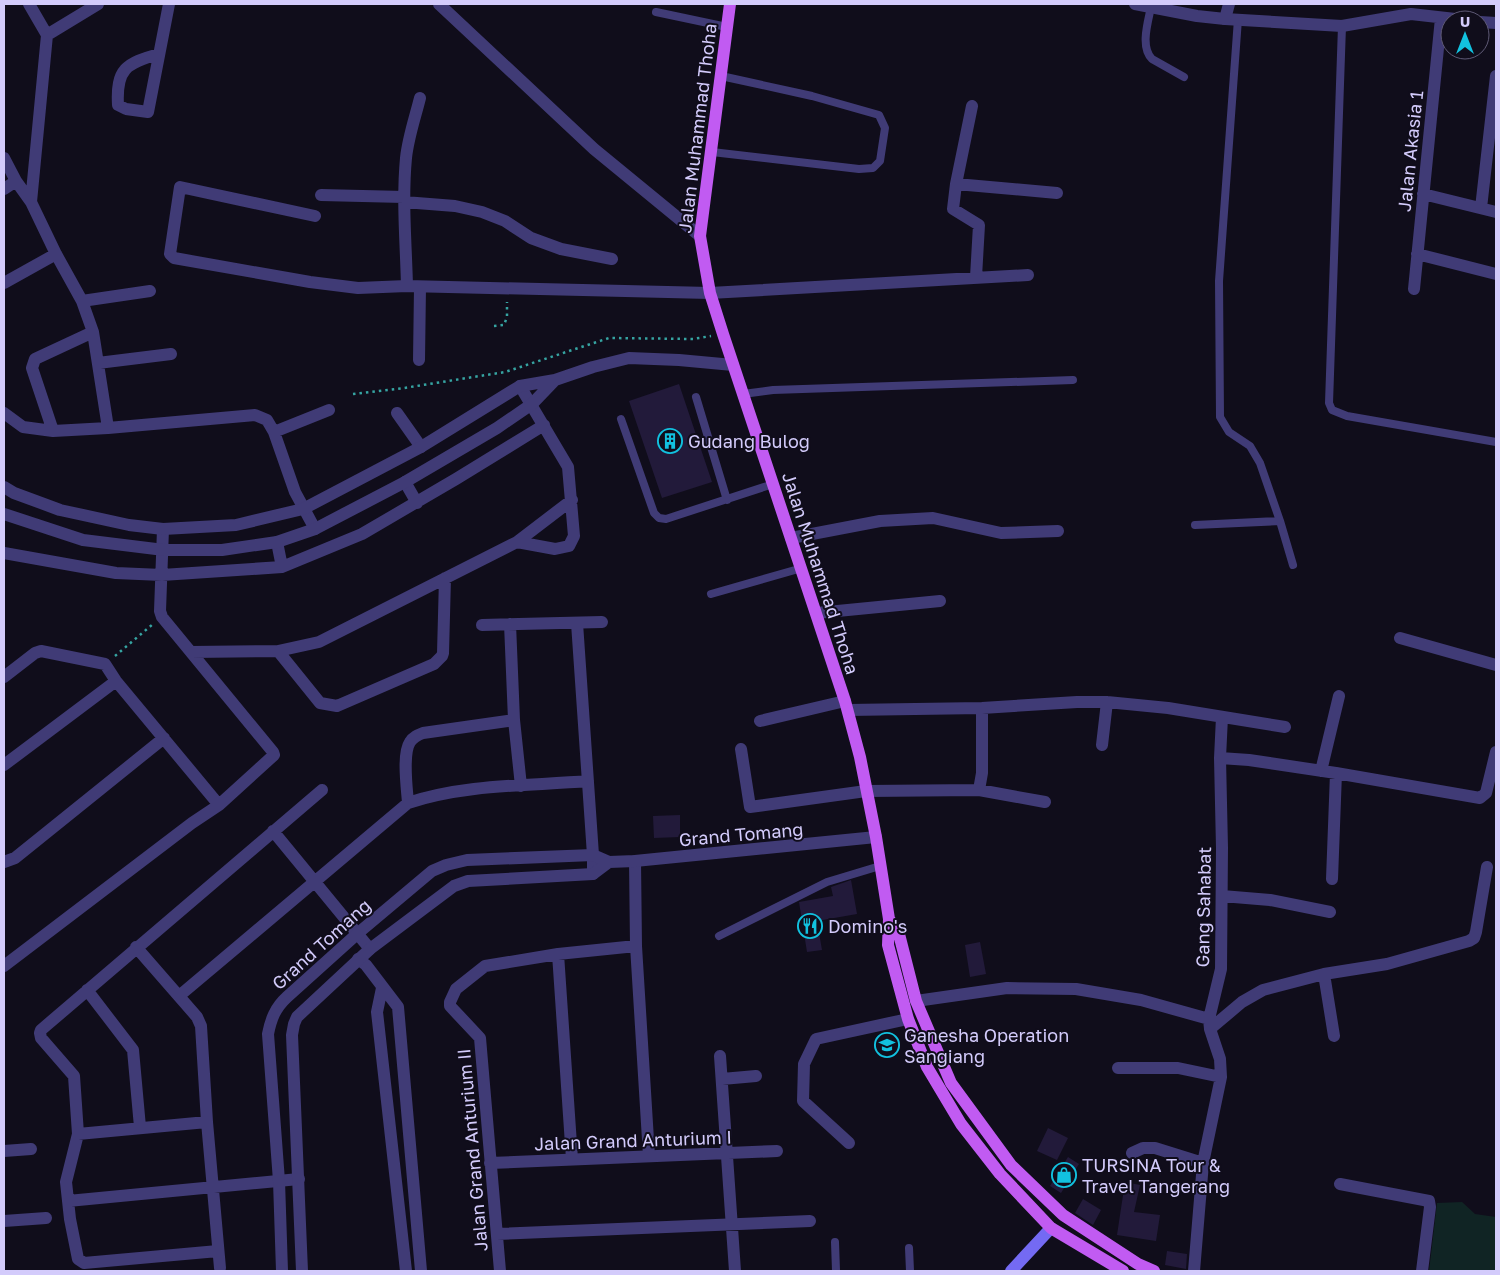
<svg xmlns="http://www.w3.org/2000/svg" width="1500" height="1275" viewBox="0 0 1500 1275" font-family="'Golos Text',sans-serif">
	<style>
		.green { fill: #102424 }
		.building { fill: #221a3a }
		.lines { fill: none; stroke-linecap: round; stroke-linejoin: round }
		.path { stroke: #36a4a2; stroke-width: 2.5; stroke-dasharray: 2.5 4; stroke-linecap: butt }
		.service { stroke: #403b76; stroke-width: 8 }
		.minor { stroke: #403b76; stroke-width: 12 }
		.tertiary { stroke: #403b76; stroke-width: 12 }
		.secondary { stroke: #746af3; stroke-width: 12 }
		.primary { stroke: #c15bf2; stroke-width: 12 }
		.labels { text-anchor: middle; dominant-baseline: central; stroke-width: 4; stroke-linejoin: round; paint-order: stroke }
		.street-label { font-size: 18px; fill: #d3cbfb; stroke: #100d1b }
		.poi-label { font-size: 18px; fill: #d3cbfb; stroke: #100d1b; text-anchor: start }
	</style>
	<rect width="100%" height="100%" fill="#100d1b"/>
	<path class="green" d="M1462 1202 1475 1214 1496 1217V1271H1429L1437 1203Z"/>
	<path class="building" d="M679 384 712 482 662 498 629 401Z
		M680 815V837L654 838 653 816Z
		M851 880 857 914 817 921 822 950 807 952 799 902 833 896 831 887Z
		M980 942 986 974 970 977 965 945Z
		M1048 1128 1068 1138 1057 1160 1037 1151Z
		M1068 1157 1079 1164 1061 1193 1050 1186Z
		M1125 1182 1140 1185 1134 1212 1160 1215 1156 1241 1117 1235Z
		M1083 1199 1101 1210 1093 1225 1075 1213Z
		M1167 1251 1187 1254 1186 1269 1165 1265Z"/>
	<g class="lines">
		<path class="path" d="M494 326 504 325 507 317V302
			M353 394 404 388 505 372 609 338 693 339 711 336
			M115 656 153 624"/>
		<path class="service" d="M1151 7C1148 22 1140 47 1152 59L1184 77
			M656 12 727 27
			M1238 19 1219 281 1220 417 1229 432 1250 446 1260 463 1280 521 1293 565
			M1342 26 1329 403 1332 410 1347 416 1496 442
			M712 152 859 169 873 168 880 161 885 128 879 115 872 113 812 96 721 76
			M743 394 773 390 1073 380
			M696 397 727 500
			M621 419 654 513 659 518 666 519 773 484
			M1195 525 1280 521
			M711 594 802 568
			M719 936 827 882 880 866
			M835 1242 836 1271
			M909 1248 910 1271"/>
		<path class="minor" d="M29 4 47 35
			M439 4 594 149 700 236
			M1225 19 1342 26 1411 14 1464 20
			M1480 22 1496 23
			M47 35 98 4
			M159 54C126 63 116 69 118 105L126 109 148 112 169 4
			M972 106 956 184 953 209 979 225 976 277
			M4 158 16 181 31 202 56 254 82 301 93 332 35 359 32 368 53 431
			M956 184 1057 193
			M4 189 16 181
			M1423 194 1496 212
			M321 195 404 197
			M31 202 47 35
			M404 202 455 206 482 212 505 221 531 238 561 249 612 259
			M1481 208 1496 76
			M315 216 180 187 170 254 174 258 310 282 358 288 407 286 710 293 1028 275
			M1417 254 1496 274
			M4 283 56 254
			M407 286C406 244 402 201 406 158 408 138 415 118 420 98
			M1414 289 1441 18
			M82 301 150 291
			M93 332 108 428
			M419 360 420 287
			M98 363 171 354
			M4 413 23 427 53 431 108 428 255 415 267 420 274 432 295 492 315 529
			M397 413 421 447
			M274 432 329 410
			M405 482 417 503
			M791 538 880 521 933 518 1001 533 1058 531
			M277 542 282 567
			M517 542 555 549 569 546 574 536 568 467 520 386
			M4 553 116 573 162 575 282 567 362 534 456 479 544 425
			M817 613 940 601
			M577 623 593 855V874
			M510 624 514 720 521 786
			M482 625 602 622
			M1400 638 1496 665
			M278 651 320 703 337 706 434 664 442 656 443 653 445 578
			M191 652 278 651 319 642 517 542 572 500
			M4 677 35 653 41 651 105 664 116 681 219 805
			M848 710 982 708 1077 702H1107L1168 708 1285 727
			M760 721 845 701
			M1102 745 1107 702
			M741 749 750 807 866 791 979 790 1045 802
			M1220 758 1249 760 1336 773 1480 798 1486 793 1496 752
			M4 765 116 681
			M1321 771 1339 696
			M979 790 982 773V708
			M408 803C407 788 402 754 410 742 413 737 418 735 423 733L514 720
			M273 831 370 949
			M635 861 636 946 649 1156
			M4 862 15 858 164 738
			M1332 879 1336 773
			M1222 896 1270 900 1330 912
			M136 947 197 1017 201 1026 207 1122 220 1268
			M558 954 572 1159
			M358 959 366 965 398 1007 421 1271
			M4 966 192 823 219 805 274 755 273 752 162 617 160 611 163 529
			M1324 974 1334 1036
			M382 988 377 1012 406 1271
			M87 990 133 1050 140 1127
			M179 996 408 803C465 784 528 786 588 781
			M916 1001 1007 988 1076 989 1141 1000 1209 1019
			M1210 1029 1242 1002 1263 990 1324 974 1387 964 1469 941 1474 938 1476 932 1487 867
			M720 1056 735 1271
			M1118 1068H1178L1221 1077
			M722 1079 756 1076
			M78 1134 207 1122
			M849 1143 803 1101 804 1064 816 1039 908 1019
			M4 1151 31 1149
			M1132 1153 1143 1148H1155L1203 1163
			M490 1163 777 1151
			M1340 1184 1429 1201 1430 1207 1422 1271
			M68 1201 299 1179
			M4 1221 46 1218
			M497 1234 810 1221
			M218 1251 84 1263 78 1259 70 1219 66 1182 78 1134 74 1076 41 1038 40 1033 41 1030 322 790
			M500 1271 480 1038 450 1006V1002L456 989 485 966 558 954 636 946
			M1194 1271 1203 1163 1221 1077 1220 1059 1210 1029 1209 1019 1221 969 1222 848 1220 758 1222 717"/>
		<path class="tertiary" d="M1135 4 1197 16 1225 19 1229 4
			M4 487 14 493 60 510 129 525 163 529 236 525 303 509 421 447 520 386 555 380 593 367 629 358 679 360 733 365
			M4 514 83 540 164 550H222L277 542 315 529 405 482 497 428 532 404 555 380
			M282 1271 279 1181 268 1034C271 1019 275 1008 287 997L357 934 432 871 446 865 467 860 593 855 609 862 635 861 876 837
			M302 1271 292 1035 294 1024 297 1017 370 949 454 886 468 881 593 874 609 862"/>
		<path class="secondary" d="M1011 1271 1051 1228"/>
		<path class="primary" d="M730 4 700 236 710 293 723 334 845 701 860 757 876 837 889 919 888 945 908 1019 927 1067 961 1124 1000 1174 1051 1228 1123 1271
			M889 919 899 934 916 1001 951 1083 1011 1165 1063 1215 1138 1264 1154 1271"/>
	</g>
	<defs>
		<symbol id="building-ring" viewBox="-11 -11 22 22"><circle r="9.5" fill="#100d1b" stroke="#12c1df" stroke-width="1.5"/><path d="M-4-6H4V6H1V3H-1V6H-4ZM-2.5-4.3h1.7v1.8h-1.7ZM.8-4.3h1.7v1.8H.8ZM-2.5-1h1.7V.8h-1.7ZM.8-1h1.7V.8H.8Z" fill="#12c1df"/></symbol>
		<symbol id="restaurant-ring" viewBox="-11 -11 22 22"><circle r="9.5" fill="#100d1b" stroke="#12c1df" stroke-width="1.5"/><path d="M-5-6h1v4h1v-4h1v4h1v-4h1v5L-1.5 .5V6h-2V.5L-5-1ZM5-6V6H3V1.5H1.5Q1.5-4 5-6Z" fill="#12c1df"/></symbol>
		<symbol id="school-ring" viewBox="-11 -11 22 22"><circle r="9.5" fill="#100d1b" stroke="#12c1df" stroke-width="1.5"/><path d="M0-5L7-2L0 1L-7-2ZM-4 1L0 2.5L4 1V4Q0 6-4 4Z" fill="#12c1df"/></symbol>
		<symbol id="shop-ring" viewBox="-11 -11 22 22"><circle r="9.5" fill="#100d1b" stroke="#12c1df" stroke-width="1.5"/><path d="M-5-2.5h2.3a2.7 3.5 0 0 1 5.4 0H5L5.5 6h-11ZM-1.5-2.5h3a1.5 2.3 0 0 0-3 0Z" fill="#12c1df"/></symbol>
	</defs>
	<g fill-rule="evenodd">
		<use href="#building-ring" x="656" y="427" width="28" height="28"/>
		<use href="#restaurant-ring" x="796" y="912" width="28" height="28"/>
		<use href="#school-ring" x="873" y="1031" width="28" height="28"/>
		<use href="#shop-ring" x="1050" y="1161" width="28" height="28"/>
	</g>
	<g class="labels">
		<g class="street-label">
			<text transform="translate(697 128) rotate(-83)">Jalan Muhammad Thoha</text>
			<text transform="translate(1410 151) rotate(-84)">Jalan Akasia 1</text>
			<text transform="translate(821 573) rotate(72)">Jalan Muhammad Thoha</text>
			<text transform="translate(741 834) rotate(-5)">Grand Tomang</text>
			<text transform="translate(1203 907) rotate(-89)">Gang Sahabat</text>
			<text transform="translate(321 944) rotate(-42)">Grand Tomang</text>
			<text transform="translate(633 1140) rotate(-2)">Jalan Grand Anturium I</text>
			<text transform="translate(472 1150) rotate(-95)">Jalan Grand Anturium II</text>
		</g>
		<g class="poi-label">
			<text x="688" y="441">Gudang Bulog</text>
			<text x="828" y="926">Domino's</text>
			<text x="904" y="1035">Ganesha Operation<tspan x="904" dy="21">Sangiang</tspan></text>
			<text x="1082" y="1165">TURSINA Tour &amp;<tspan x="1082" dy="21">Travel Tangerang</tspan></text>
		</g>
	</g>
	<rect width="1500" height="1275" fill="none" stroke="#d3cbfb" stroke-width="10"/>
	<g transform="translate(1465 35)"><circle r="24" fill="#100d1b" stroke="#5e5975"/>
	<path d="M0-4L9 19L0 12L-9 19Z" fill="#12c1df"/>
	<text y="-8" font-size="14" font-weight="bold" text-anchor="middle" fill="#d3cbfb">U</text>
	</g>
</svg>
